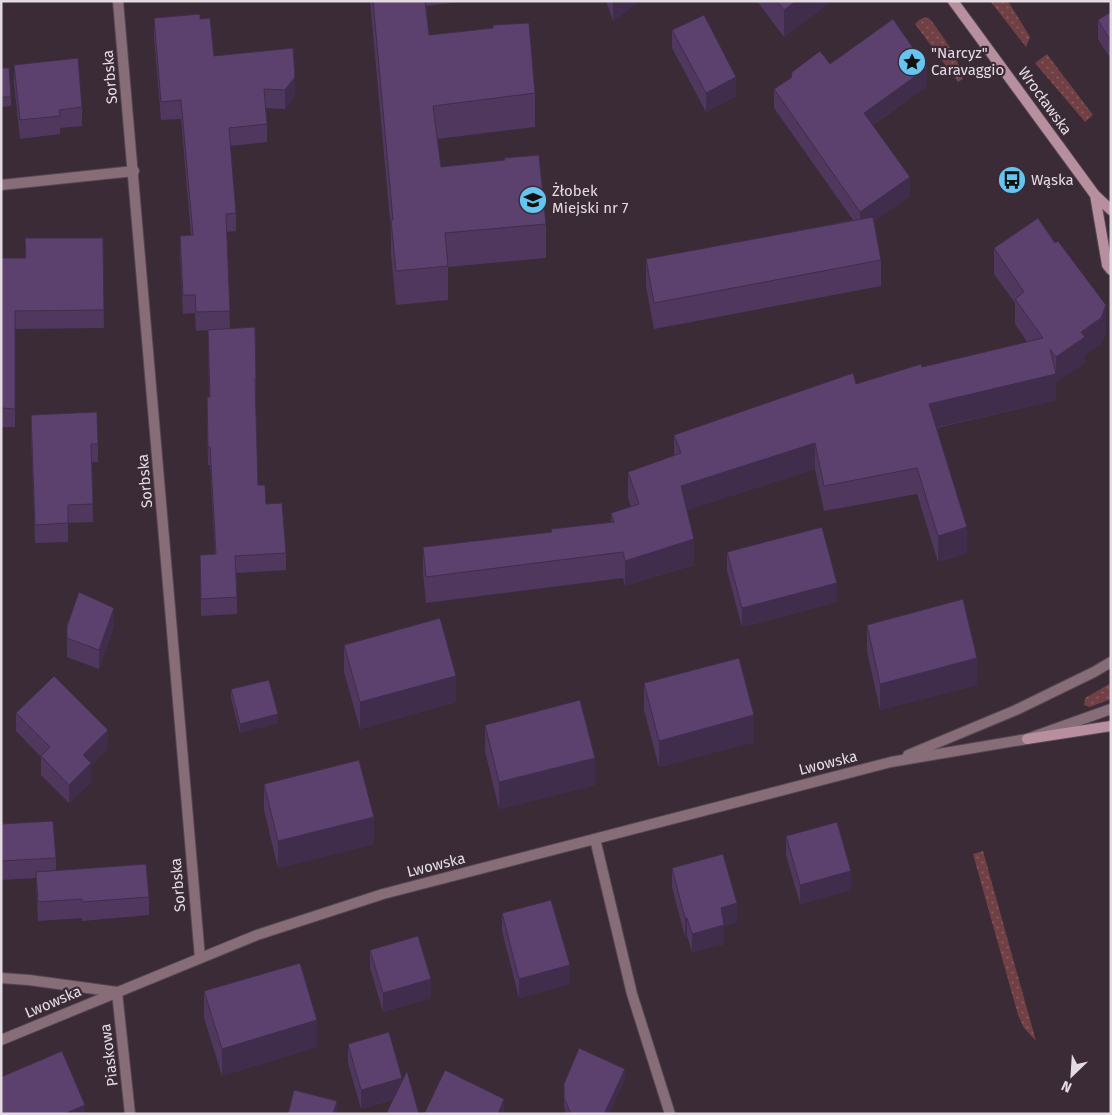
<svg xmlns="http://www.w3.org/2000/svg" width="1112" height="1115" viewBox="0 0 1112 1115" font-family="'Fira Sans',sans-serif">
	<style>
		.grass { fill: url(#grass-dots) }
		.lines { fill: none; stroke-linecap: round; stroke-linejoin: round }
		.minor-casing { stroke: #554752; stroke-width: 12 }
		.tertiary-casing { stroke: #554752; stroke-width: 12 }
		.secondary-casing { stroke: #554752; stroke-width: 12 }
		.minor { stroke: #876d77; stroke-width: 10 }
		.tertiary { stroke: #876d77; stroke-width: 10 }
		.secondary { stroke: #b88f9e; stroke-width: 10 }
		.wall { fill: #4f375e }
		.shaded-wall { fill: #402d4c }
		.building { fill: #5c406d; stroke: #402d4c }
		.labels { text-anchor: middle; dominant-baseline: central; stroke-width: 4.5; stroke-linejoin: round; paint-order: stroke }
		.poi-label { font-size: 15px; fill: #e4dbe2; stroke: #3a2b37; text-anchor: start }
		.street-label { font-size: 15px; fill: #e4dbe2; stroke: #3a2b37 }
	</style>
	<defs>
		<pattern id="grass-dots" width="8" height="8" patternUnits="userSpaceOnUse" patternTransform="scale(1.25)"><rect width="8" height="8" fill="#704044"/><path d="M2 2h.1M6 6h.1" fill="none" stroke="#845b5f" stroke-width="1.8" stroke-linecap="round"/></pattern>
	</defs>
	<rect width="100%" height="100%" fill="#3a2b37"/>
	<path class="grass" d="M990 1H1008L1030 37 1026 47Z
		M925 17 930 19C944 38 958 56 963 79L958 82 915 24 919 20Z
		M1047 54 1093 115 1085 122 1035 63Z
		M1111 683V699L1090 707 1084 705 1085 698Z
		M983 851 1036 1041 1024 1028 1018 1015 973 854Z"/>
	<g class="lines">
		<defs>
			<path id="minor" d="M118 1 200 958
				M1 185 134 171
				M595 839 632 994 670 1114
				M1 978 29 980 117 992 130 1114"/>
			<path id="tertiary" d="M908 755 1016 710 1094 672 1111 662
				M1 1040 257 935 383 894 891 762 1027 739 1111 709"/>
			<path id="secondary" d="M953 1 1095 195 1111 210
				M1095 195 1107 265 1111 270
				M1027 739 1111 726"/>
		</defs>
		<use href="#minor" class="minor-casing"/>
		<use href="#tertiary" class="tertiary-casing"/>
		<use href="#secondary" class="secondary-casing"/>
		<use href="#minor" class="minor"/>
		<use href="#tertiary" class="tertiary"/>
		<use href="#secondary" class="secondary"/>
	</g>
	<path class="wall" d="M370 1H465L426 6 429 35 535 93V127L437 139 441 167 546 224V258L448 267V300L396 305 391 254V231Z
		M606 1H640L613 21Z
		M757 1H832L784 37Z
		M1111 12V56L1108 55 1098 39V20Z
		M154 18 200 19 214 56 293 48 295 96 285 109 266 108 267 124V142L230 146 236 213V231L227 232 230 329 256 379V396H255L258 485 286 553V570L236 573 237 597V614L201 616 200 555 215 554 210 465H208L207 414 209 397 208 330 196 331 195 313 183 314 180 254V236L191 235 181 119 161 120 154 37Z
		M672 30 736 96 706 112 672 48Z
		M830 64 927 86 873 125 910 196 874 221 881 260V286L654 329 646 286V259L853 220 774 108V89Z
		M14 65 82 107V126L60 128V134L20 139 14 84Z
		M1 68 11 97V106L1 107Z
		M25 238H103L104 328 15 329V427H1V258H25Z
		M994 248 1106 331 1101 344 1085 354V363L1056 382V400L937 428 967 553 938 562 917 494 824 511 815 469 687 510 694 565 625 586 623 578 426 603 423 573V547L551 532 611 522V513L631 507 628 498V472L674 456V435L856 384 1027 342 1015 324V303L994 274Z
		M31 415 98 444V462H92L93 522 68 523V542L35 543 31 434Z
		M1111 436V456L1110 455Z
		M727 552 837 602 742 627 727 571Z
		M867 625 977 685 880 710 867 651Z
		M67 626H114L99 669 67 657Z
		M344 645 456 702 360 729 344 672Z
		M644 683 754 742 659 767 644 710Z
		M231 689 278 723 240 733 231 698Z
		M16 713 108 748 91 765V782L69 803 41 775V757L16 731Z
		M485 725 595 785 499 809 485 751Z
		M264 784 374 844 278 868 264 810Z
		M1 824 56 858V871L149 897V915L82 921V918L38 921 36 878 1 880Z
		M786 836 851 890 800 904 786 855Z
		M672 868 737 922 724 926V944L692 952 687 936 685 937 672 887Z
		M502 913 570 984 519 998 502 931Z
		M370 950 431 998 383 1012 370 968Z
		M204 991 317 1047 222 1076 204 1018Z
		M348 1044 394 1099 361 1109 348 1063Z
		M625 1079 609 1114H566L564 1107V1084Z"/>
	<path class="shaded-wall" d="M613 1H640L613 21Z
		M796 1H832L784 37V10Z
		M927 68V86L864 131V113Z
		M295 77V96L285 109V90Z
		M736 77V96L706 112V93Z
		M910 177V196L860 231V212Z
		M1106 305V331L1101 344 1085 354V363L1056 382V400L929 429V404L1056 374V357Z
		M815 443V469L681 512V486Z
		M967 527V553L938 562V536Z
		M694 539V565L625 586V561Z
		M837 583V602L742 627V608Z
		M114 608V626L99 669V650Z
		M977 658V685L880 710V684Z
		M456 676V702L360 729V702Z
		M278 714V723L240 733V724Z
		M754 715V742L659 767V741Z
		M108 730V748L91 765V782L69 803V785L83 755Z
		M595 758V785L499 809V782Z
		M374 817V844L278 868V841Z
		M851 871V890L800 904V885Z
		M737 903V922L724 926V944L692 952V934L721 908Z
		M685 918H687V936L685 937Z
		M570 965V984L519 998V979Z
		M431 979V998L383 1012V993Z
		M317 1020V1047L222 1076V1049Z
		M625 1069V1079L609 1114H604Z
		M402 1078V1096L361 1109V1090Z
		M504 1099V1114H498Z
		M337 1101V1110L336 1114H333Z
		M85 1105V1114H64Z"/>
	<path class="building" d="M373 1H425L429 35 493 28V25L529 23 535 93 433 106 441 167 505 160 504 158 539 155 546 224 445 233 448 266 396 271 391 220H393Z
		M777 1H796L784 10Z
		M1111 12V38L1108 37 1098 20Z
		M200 14V19L210 18 214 56 293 48 295 77 285 90 264 89 267 124 229 128 236 213 226 214 230 311 196 312 195 295H183L180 236 193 235 181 100 161 102 154 18Z
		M704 15 736 77 706 93 672 30Z
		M893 19 927 68 864 113 910 177 860 212 774 89 791 78 792 72 820 51 830 64Z
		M78 58 82 107 59 110 60 116 20 120 14 65Z
		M1 68H9L11 97H1Z
		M873 217 881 260 654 303 646 259Z
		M1038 218 1055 243 1058 241 1106 305 1101 318 1081 332 1085 337 1056 357 1050 349 1056 374 929 404 967 527 938 536 917 468 824 486 815 443 681 486 694 539 625 561 623 552 426 577 423 547 552 532 551 529 614 522 611 513 639 504 628 472 681 453 674 435 853 373 856 384 921 364 922 367 1043 338 1015 299 1024 292 994 248Z
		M25 238H103L104 310 15 311V409L1 408V258H26Z
		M255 327 256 379H255L258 485H265L266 504 282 503 286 553 235 556 237 597 201 599 200 555 216 554 210 447H208L207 397H210L208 330Z
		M97 412 98 444H91L93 504 68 505V523L35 525 31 415Z
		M822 527 837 583 742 608 727 552Z
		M79 592 114 608 99 650 67 638V626Z
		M963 599 977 658 880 684 867 625Z
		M440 618 456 676 360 702 344 645Z
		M739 658 754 715 659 741 644 683Z
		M54 676 108 730 83 755 91 763 69 785 41 756 50 747 16 713Z
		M269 680 278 714 240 724 231 689Z
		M580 700 595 758 499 782 485 725Z
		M359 760 374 817 278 841 264 784Z
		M53 821 56 858 1 861V824Z
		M837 822 851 871 800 885 786 836Z
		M723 854 737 903 721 908 724 925 692 934 687 918H685L672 868Z
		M146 864 149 897 82 902V899L38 902 36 872Z
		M551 900 570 965 519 979 502 913Z
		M418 936 431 979 383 993 370 950Z
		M300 963 317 1020 222 1049 204 991Z
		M389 1032 402 1078 361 1090 348 1044Z
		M579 1048 625 1069 604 1114H571L564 1098V1084Z
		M62 1051 85 1105 64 1114H1V1077Z
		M445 1070 504 1099 498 1114H424Z
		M407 1071 419 1114H386Z
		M294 1090 337 1101 333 1114H288Z"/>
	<defs>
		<symbol id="sight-disc" viewBox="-11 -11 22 22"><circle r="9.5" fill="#65c5ef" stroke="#3a2b37"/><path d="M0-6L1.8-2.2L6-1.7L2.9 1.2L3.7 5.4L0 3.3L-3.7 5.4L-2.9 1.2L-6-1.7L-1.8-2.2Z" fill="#111"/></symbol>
		<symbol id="bus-disc" viewBox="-11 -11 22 22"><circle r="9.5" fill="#65c5ef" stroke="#3a2b37"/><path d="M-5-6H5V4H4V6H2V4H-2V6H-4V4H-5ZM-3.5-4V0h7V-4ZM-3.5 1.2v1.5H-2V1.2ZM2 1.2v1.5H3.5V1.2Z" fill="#111"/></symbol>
		<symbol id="school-disc" viewBox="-11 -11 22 22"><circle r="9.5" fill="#65c5ef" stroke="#3a2b37"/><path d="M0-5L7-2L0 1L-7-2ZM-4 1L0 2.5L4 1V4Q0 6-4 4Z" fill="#111"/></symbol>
	</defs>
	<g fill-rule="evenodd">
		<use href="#sight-disc" x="896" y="46" width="32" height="32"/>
		<use href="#bus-disc" x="996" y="164" width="32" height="32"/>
		<use href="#school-disc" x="517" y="184" width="32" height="32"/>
	</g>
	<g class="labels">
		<g class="poi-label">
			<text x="931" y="53">"Narcyz"<tspan x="931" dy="17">Caravaggio</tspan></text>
			<text x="1031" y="180">Wąska</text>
			<text x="552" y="191">Żłobek<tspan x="552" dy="17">Miejski nr 7</tspan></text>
		</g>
		<g class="street-label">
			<text transform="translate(110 77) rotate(-95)">Sorbska</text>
			<text transform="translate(1045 101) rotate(54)">Wrocławska</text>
			<text transform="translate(145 481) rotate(-95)">Sorbska</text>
			<text transform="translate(828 763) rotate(-14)">Lwowska</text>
			<text transform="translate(436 865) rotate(-14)">Lwowska</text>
			<text transform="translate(178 885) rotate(-95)">Sorbska</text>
			<text transform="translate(53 1002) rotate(-23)">Lwowska</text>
			<text transform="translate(109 1055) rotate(-97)">Piaskowa</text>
		</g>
	</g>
	<rect width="1112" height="1115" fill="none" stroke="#e4dbe2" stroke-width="5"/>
	<g transform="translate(1072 1075) rotate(205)" stroke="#3a2b37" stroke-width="4" paint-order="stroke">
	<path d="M0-4L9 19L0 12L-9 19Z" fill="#e4dbe2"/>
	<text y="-8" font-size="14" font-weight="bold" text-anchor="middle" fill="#e4dbe2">N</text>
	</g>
</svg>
